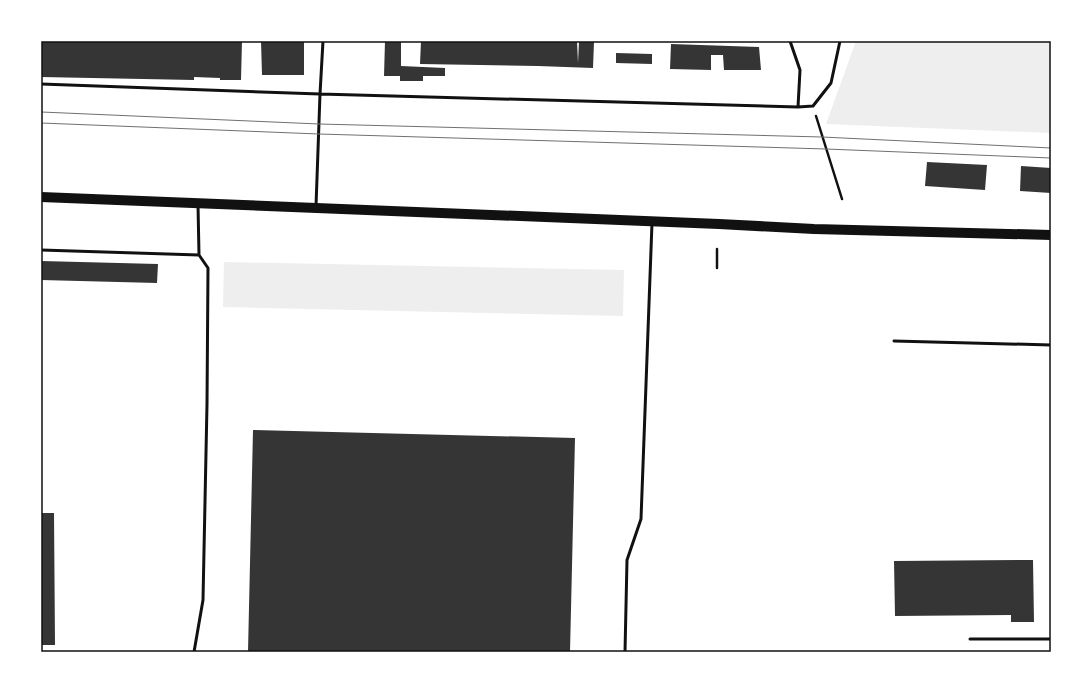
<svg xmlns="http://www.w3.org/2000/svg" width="1092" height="693" viewBox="0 0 1092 693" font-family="Commissioner,sans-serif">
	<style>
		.green { fill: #eee }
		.building { fill: #353535 }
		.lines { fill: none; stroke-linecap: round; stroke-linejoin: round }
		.path { stroke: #111; stroke-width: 2.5 }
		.service { stroke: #111; stroke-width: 3 }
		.primary { stroke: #111; stroke-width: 10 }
		.tram { stroke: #707070; stroke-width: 1 }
		.neatline { fill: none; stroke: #111; stroke-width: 1.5 }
	</style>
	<rect width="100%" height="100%" fill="#fff"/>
	<path class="green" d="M856 41H1051V133L826 124Z
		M224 262 624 270 623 316 223 307Z"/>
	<path class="building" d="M41 41H242L241 80H220V78L194 77V80L41 77Z
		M261 41H304V75H262Z
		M385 41H401V66L445 68V76H423V81H400V76H384Z
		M421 41H577L578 63 579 41 594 42 593 68 538 66 420 64Z
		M671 44 759 47 761 70H724L723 55H711V70L670 69Z
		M616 53 652 54V64L616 63Z
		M927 162 987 165 985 190 925 186Z
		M1021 166 1051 168V193L1020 191Z
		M41 261 158 264 157 283 41 280Z
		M253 430 575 438 570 652H248Z
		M41 513H54L55 645H41Z
		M1033 560 1034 622H1011V615L895 616 894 561Z"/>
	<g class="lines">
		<path class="path" d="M816 116 842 199
			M717 268V249"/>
		<path class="service" d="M790 41 800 70 798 107
			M41 84 320 94 798 107 813 106 831 83 840 41
			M316 206 320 94 323 41
			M41 250 199 255
			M894 341 1051 345
			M970 639H1051
			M194 652 203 600 207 404 208 268 199 255 198 205
			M625 652 627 560 641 519 652 223"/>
		<path class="primary" d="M41 197 719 224 814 229 1051 235"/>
		<path class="tram" d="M41 112 319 124 822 137 1051 148
			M41 123 319 134 826 149 1051 158"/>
	</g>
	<rect width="1092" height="693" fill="none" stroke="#ffffff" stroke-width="84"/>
	<rect x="42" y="42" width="1008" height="609" class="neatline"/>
</svg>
